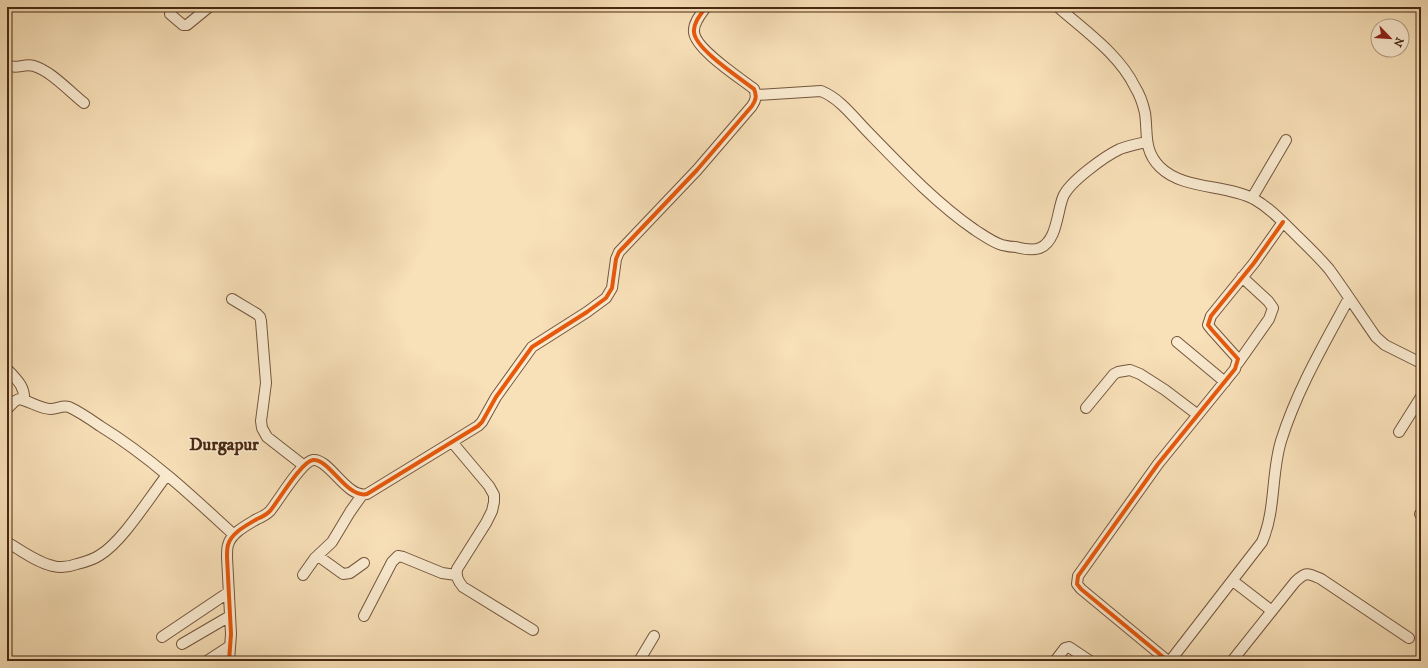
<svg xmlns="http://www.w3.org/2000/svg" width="1428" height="668" viewBox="0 0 1428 668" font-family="'IM FELL DW Pica',serif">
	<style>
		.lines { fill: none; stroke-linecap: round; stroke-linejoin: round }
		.street-casing { stroke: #74563c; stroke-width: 12 }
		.street { stroke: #faebd1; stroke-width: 10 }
		.cycleway-casing { stroke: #faebd1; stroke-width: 6 }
		.cycleway { stroke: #e8590c; stroke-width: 4 }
		.labels { text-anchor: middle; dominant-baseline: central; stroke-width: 3; stroke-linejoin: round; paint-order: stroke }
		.district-label { font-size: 18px; font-weight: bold; fill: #482813; stroke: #faebd1 }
	</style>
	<rect width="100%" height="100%" fill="#f8e0b8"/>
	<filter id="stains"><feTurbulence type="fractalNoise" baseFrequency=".005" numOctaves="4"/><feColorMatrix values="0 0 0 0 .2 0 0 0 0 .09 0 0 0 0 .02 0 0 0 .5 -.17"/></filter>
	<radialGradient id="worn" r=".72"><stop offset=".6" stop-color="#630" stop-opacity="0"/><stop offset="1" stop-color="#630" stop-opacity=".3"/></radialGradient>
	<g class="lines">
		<defs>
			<path id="street" d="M1058 7C1085 31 1119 54 1135 87 1140 95 1143 104 1145 113 1148 133 1143 150 1160 167 1183 190 1226 184 1254 199 1268 207 1279 218 1291 230 1304 243 1317 255 1329 269 1345 291 1360 314 1376 337L1385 345 1421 363
				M170 14 183 25H187L209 7
				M7 65C16 70 24 63 34 66 51 71 70 92 84 103
				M757 95 821 91C841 99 854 118 868 132 902 167 936 203 975 230 983 235 992 242 1002 245 1006 246 1012 247 1016 247 1024 249 1033 251 1040 248 1057 241 1057 212 1063 197 1069 182 1105 156 1120 149 1128 146 1138 144 1146 142
				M1252 198 1286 140
				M232 299 257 314 260 317 261 321 266 383 261 421 262 428 267 437 303 465
				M1177 342 1225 382
				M1238 363 1269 319 1273 308 1268 301 1242 277
				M7 369C16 379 25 386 24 400
				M1086 408 1114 374 1118 372 1130 370 1140 374 1165 390 1198 415
				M7 409 15 401 19 399C30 401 40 409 51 409 57 409 62 405 69 407 80 412 90 419 100 426 149 456 192 496 234 535
				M1399 432 1421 397
				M452 442 489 486 494 495V502L492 511 486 523 457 569C456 577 458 581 463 587L533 630
				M1420 514 1421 513
				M7 542C20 550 38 563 53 566 61 568 69 567 77 564 85 562 93 560 100 555 123 541 149 498 167 475
				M318 556 343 574 350 573 364 563
				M303 575 315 558 332 542 350 512 362 495
				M1233 581 1272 611
				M364 616 392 562 398 556 403 557 442 573 456 575
				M162 637 229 592
				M182 644 230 616
				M207 661 230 646
				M229 661 231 634 227 557C227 553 227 548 228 545 231 533 247 525 257 519 262 517 266 515 270 511 279 500 301 462 313 460 329 458 347 499 367 494L478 426 482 422 496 397 532 347 587 312 606 298 612 288 616 259 619 252 697 170 752 106C756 100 757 96 754 89 740 78 695 49 694 32 693 23 701 14 706 7
				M639 661 654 636
				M1055 661 1065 648 1069 647 1090 661
				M1168 661 1081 589 1077 584 1078 576 1158 464 1235 369 1238 359 1212 330 1208 325 1211 316 1254 263 1283 222
				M1170 661 1262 542C1276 510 1271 474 1281 441 1297 390 1324 344 1349 298
				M1232 661 1295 582C1306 571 1308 573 1321 579L1409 638"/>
		</defs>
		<use href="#street" class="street-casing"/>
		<use href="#street" class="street"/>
		<defs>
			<path id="cycleway" d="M229 661 231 634 227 557C227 553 227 548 228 545 231 533 247 525 257 519 262 517 266 515 270 511 279 500 301 462 313 460 329 458 347 499 367 494L478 426 482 422 496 397 532 347 587 312 606 298 612 288 616 259 619 252 697 170 752 106C756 100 757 96 754 89 740 78 695 49 694 32 693 23 701 14 706 7
				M1168 661 1081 589 1077 584 1078 576 1158 464 1235 369 1238 359 1212 330 1208 325 1211 316 1254 263 1283 222"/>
		</defs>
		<use href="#cycleway" class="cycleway-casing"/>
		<use href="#cycleway" class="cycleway"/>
	</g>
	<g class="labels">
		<g class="district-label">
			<text x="224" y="445">Durgapur</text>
		</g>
	</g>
	<rect width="1428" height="668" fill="none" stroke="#f8e0b8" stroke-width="24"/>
	<rect x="8" y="8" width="1412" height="652" fill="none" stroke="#482813" stroke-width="2"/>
	<rect x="12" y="12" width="1404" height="644" fill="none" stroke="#482813"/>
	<g transform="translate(1390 38) rotate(115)"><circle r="19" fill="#faebd1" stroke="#b39d85"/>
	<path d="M0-3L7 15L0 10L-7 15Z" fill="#8f2418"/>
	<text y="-6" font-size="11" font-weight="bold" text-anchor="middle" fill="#482813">N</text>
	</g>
	<rect width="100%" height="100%" filter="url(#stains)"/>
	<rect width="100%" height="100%" fill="url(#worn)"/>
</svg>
